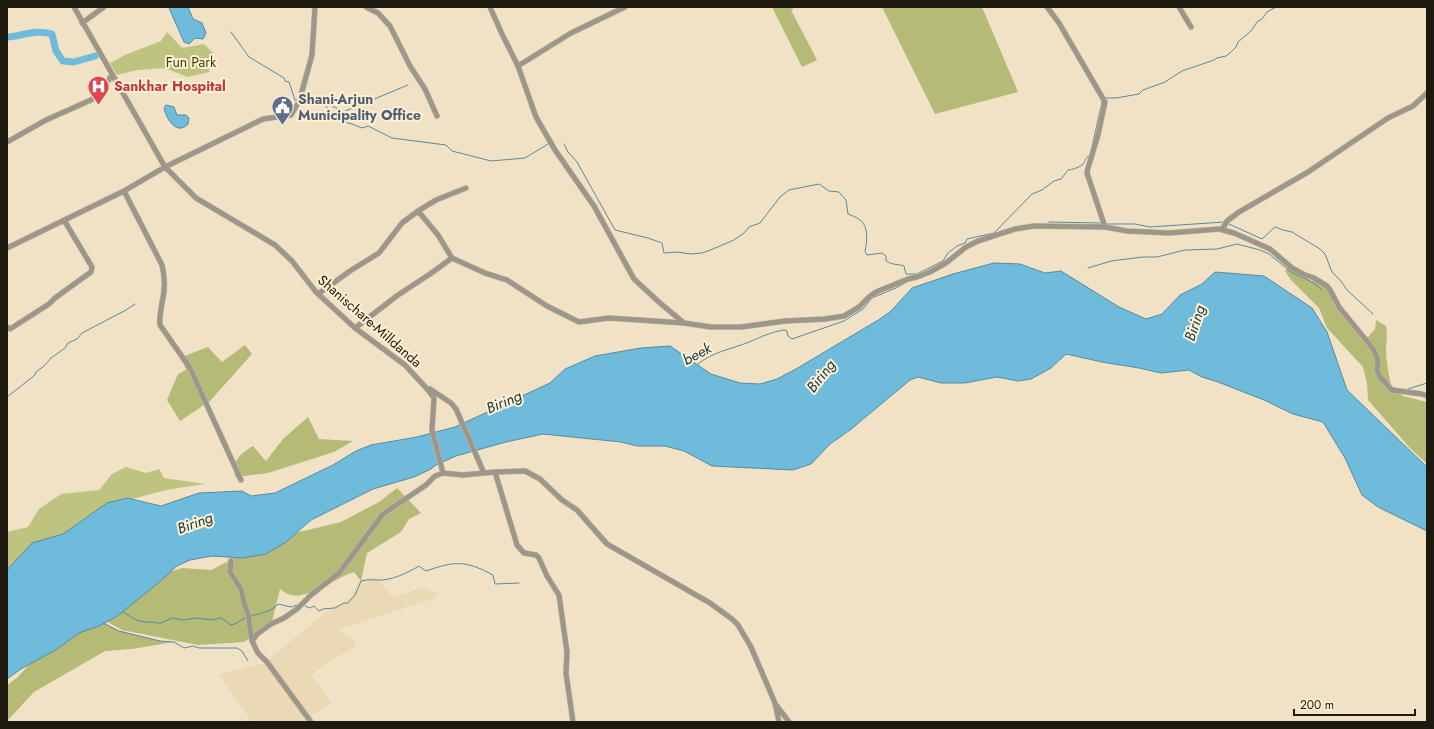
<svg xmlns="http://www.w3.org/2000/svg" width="1434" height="729" viewBox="0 0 1434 729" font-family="Jost,sans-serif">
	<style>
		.built { fill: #ead9b4 }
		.green { fill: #bec380 }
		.forest { fill: #b5ba77 }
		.water { fill: #6fbbdb; stroke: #578a9e }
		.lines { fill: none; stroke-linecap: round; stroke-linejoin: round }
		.stream { stroke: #578a9e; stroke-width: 1 }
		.river { stroke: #6fbbdb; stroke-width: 7 }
		.street-casing { stroke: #cbbea4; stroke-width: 6 }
		.street { stroke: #9d978b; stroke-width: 5 }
		.labels { text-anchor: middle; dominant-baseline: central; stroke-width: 4; stroke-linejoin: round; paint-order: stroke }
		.park-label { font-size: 14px; fill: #3f410d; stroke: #fef0d2 }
		.health-label { font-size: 14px; font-weight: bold; fill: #be3a42; stroke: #fef0d2; text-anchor: start }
		.service-label { font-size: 14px; font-weight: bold; fill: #4e5e75; stroke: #fef0d2; text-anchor: start }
		.street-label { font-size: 14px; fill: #1e190f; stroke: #fef0d2 }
		.water-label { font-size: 15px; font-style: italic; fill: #113543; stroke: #fef0d2 }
	</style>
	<rect width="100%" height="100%" fill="#f1e2c5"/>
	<path class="built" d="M368 578H376L393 598 424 586 428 590 437 593 435 598 339 629 355 640V646L311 674 331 703 303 722H252L219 674 263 664 326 612 351 597 358 583Z"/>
	<path class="green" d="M167 32 182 48 204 44 213 53 209 72 188 77 164 68 138 70 117 75 110 63 125 55 161 41Z
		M126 467 146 473 159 469 164 478 205 484 166 490 117 503 7 572V532L28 527 39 509 61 494 99 490 112 474Z"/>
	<path class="forest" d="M772 7H796L791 10 817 60 802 67Z
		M882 7H982L1018 92 935 114Z
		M1289 266 1311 281H1322L1331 293 1334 305 1341 313 1368 337 1375 329 1376 320 1386 326C1388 335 1386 341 1386 349 1386 362 1389 374 1391 386L1403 396 1427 402V464L1410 448 1368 400 1367 383 1363 367 1327 328 1319 308 1291 280 1285 271Z
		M245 345 252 354 210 401 180 421 167 400 178 374 186 370 182 357 208 347 222 362Z
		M308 417 319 439 353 441 334 452 268 473 235 477C232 460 240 454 253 446L266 461 283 439Z
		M397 488 421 513 409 519 401 532 367 553 361 581 354 572C338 577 306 600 291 595 287 594 283 591 280 589L272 622 244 642 198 645 122 630 104 620 135 584 182 568 211 570 248 551 295 533 341 522 379 502Z
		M99 620 119 631 160 641 174 642 132 649 105 651 34 692 7 721V685L17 678 45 647Z"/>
	<path class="water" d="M171 7H188L193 19 202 23 206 33 203 39 195 38 189 44 184 42 169 8Z
		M166 105 174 107 177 115H186L189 118 188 124C177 136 166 119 164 108Z
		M994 263 1020 264 1045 273 1061 271 1119 307 1146 319 1162 314 1180 295 1202 284 1215 272 1264 276 1312 308 1327 332 1347 390 1427 467V531L1378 507 1362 495 1345 458 1323 422 1293 414 1264 400 1218 382 1202 377 1189 370 1161 373 1139 368 1102 362 1066 354 1051 368 1031 379 1018 381 997 377 965 383H941L918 377 910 380 850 430 830 444 811 464 793 470 712 466 684 451 665 446H637L621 442 543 434 506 442 456 456 436 465 431 469 414 477 373 489 311 520 286 542 266 554 242 558 212 556 190 560 177 566 157 584 116 617 99 626 79 633 57 649 21 669 7 679V570L32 543 63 534 107 503 127 498 161 506 199 493 242 491 251 496 275 493 333 465 356 451 371 445 417 437 455 427 550 383 565 369 595 356 641 348 670 346 711 374 740 383 760 384 777 379 796 369 880 319 891 311 912 288 953 274Z"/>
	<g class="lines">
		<path class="stream" d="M231 32 249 57 284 78 285 81 289 82 295 100H297
			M1105 98H1116L1139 94 1143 90 1165 82 1182 71 1214 60 1217 58 1226 56 1231 52 1236 47 1238 42 1251 31 1257 22 1262 19 1267 12 1276 7
			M307 100 325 105 331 112 335 113 344 122 352 124 362 128 368 126 392 138 446 145 452 151 491 161 525 158 548 144
			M310 100 324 101 343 112 408 85
			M564 144 568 152 577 162 615 230 648 238 662 243 664 253 677 252 691 254 702 253 713 249 734 240 744 233 749 227 760 223 780 197 789 190 819 184 829 191 839 192 846 200 848 214C852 216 857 217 860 220 869 226 867 242 865 251L867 255 882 253 886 256V261C892 265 898 264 904 266L906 274H916
			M1091 151 1102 102
			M1049 222 1100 223
			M1107 224H1135L1150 227 1224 222
			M1229 224 1262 239 1275 227 1283 230 1292 232 1320 249 1325 254 1332 272 1341 281 1347 290 1373 314
			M1088 268 1111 261 1143 257H1157L1185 250 1217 249 1237 244 1260 250 1269 254 1291 272 1312 282 1322 290
			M917 274 943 261 948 253 957 246 965 243 967 239 994 233 1032 194 1042 190 1054 181 1061 179 1068 170C1071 170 1081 167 1083 164 1086 160 1085 158 1089 156
			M698 364C712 352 732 349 749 342 761 337 771 332 784 330L787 331 788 336 792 339 844 321 863 309 872 298 896 288 909 281
			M1408 389 1427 383
			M7 397 35 375 36 372 44 366 51 358 65 348 68 343 77 339 82 333 126 310 135 304
			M305 606 310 608 314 606 319 611 323 609 335 608 344 603H348L355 595 361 581C368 579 370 580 377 580 391 581 407 573 419 566L426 571C455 561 465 560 493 575L495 584 519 583
			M123 612C135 620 140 623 155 622L156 623H161L172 618 183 620 197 618 212 620 220 618 226 621 230 625 235 624 246 617
			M251 616C259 614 273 611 278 604L291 607 297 605
			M103 623 119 631 160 641 174 642 184 648 193 646 199 648H237L242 651 248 661"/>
		<path class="river" d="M7 37C24 36 34 29 52 34L56 51 63 61 74 62 95 56"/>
		<defs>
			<path id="street" d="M74 7 165 167 196 198 275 245 292 261 316 292 355 328 405 365 429 391 434 398 432 430 443 473
				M366 7 378 13 390 26 410 66 425 89 437 116
				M490 7 502 34 518 66 536 117 555 150 594 206 634 279 660 303 684 323
				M1047 7 1059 23 1105 102 1098 135 1088 168 1087 173 1105 227 1127 231 1169 233 1219 229 1234 233 1270 249 1292 268 1303 274 1314 278 1327 286 1330 290 1339 307 1374 350 1378 361 1377 370 1380 377 1392 390 1422 394 1427 396
				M1179 7 1191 27
				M82 23 104 7
				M518 66 571 33 625 7
				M7 142 46 120 91 100 99 94 112 75
				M124 191 162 265C165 277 165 291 162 303 161 311 159 317 160 325L190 368 241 480
				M418 211 436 200 466 188
				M1222 230 1227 221 1239 212 1308 172 1388 118 1413 106 1427 93
				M7 248 124 191 165 167 263 119 291 115 299 102 312 55 315 7
				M318 294 350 271 379 253 402 223 418 211 438 235 452 258 485 273 507 280 547 306 579 322 609 318 684 323 711 327H741L785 321 825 319 844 316 859 307 869 297 876 292 908 279 917 277 930 272 946 263 966 247 978 241 1015 229 1034 226 1105 227
				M7 327 10 329 49 304 55 298 91 272 92 267 64 220
				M355 328 398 295 430 274 452 258
				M430 389 451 403 456 409 484 473
				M495 472 517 545 524 553 536 555 539 558 547 576 559 595 567 652 566 673 573 722
				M231 561 230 572 241 589 244 603 248 614 252 641
				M777 706 789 722
				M311 722 267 662 258 653 252 641 257 634 271 624 284 618 297 609 311 595 339 573 383 514 426 485 435 476 443 473 463 475 495 472 525 471 540 479 562 500 577 510 607 544 710 603 732 619 738 625 751 647 775 703 779 722"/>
		</defs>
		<use href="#street" class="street-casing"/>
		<use href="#street" class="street"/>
	</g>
	<defs>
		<symbol id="hospital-pin" viewBox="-11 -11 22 30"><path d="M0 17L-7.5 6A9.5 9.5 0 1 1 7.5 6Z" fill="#e0444e" stroke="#fef0d2"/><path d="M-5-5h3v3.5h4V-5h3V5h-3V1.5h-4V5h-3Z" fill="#fff"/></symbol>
		<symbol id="civic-pin" viewBox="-11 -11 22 30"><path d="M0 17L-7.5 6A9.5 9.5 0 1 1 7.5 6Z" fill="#5c6f8a" stroke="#fef0d2"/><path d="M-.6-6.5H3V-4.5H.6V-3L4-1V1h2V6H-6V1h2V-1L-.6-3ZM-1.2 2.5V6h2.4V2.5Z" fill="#fff"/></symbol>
	</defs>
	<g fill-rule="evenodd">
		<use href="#hospital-pin" x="86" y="74" width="25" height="34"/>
		<use href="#civic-pin" x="270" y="94" width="25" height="34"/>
	</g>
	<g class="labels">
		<g class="park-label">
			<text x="191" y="62">Fun Park</text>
		</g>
		<g class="health-label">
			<text x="114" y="86">Sankhar Hospital</text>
		</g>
		<g class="service-label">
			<text x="298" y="99">Shani-Arjun<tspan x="298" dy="16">Municipality Office</tspan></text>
		</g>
		<g class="street-label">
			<text transform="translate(370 321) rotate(41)">Shanischare-Milldanda</text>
		</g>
		<g class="water-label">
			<text transform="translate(1195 323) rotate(-72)">Biring</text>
			<text transform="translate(697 354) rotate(-28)">beek</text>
			<text transform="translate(821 376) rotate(-52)">Biring</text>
			<text transform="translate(504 402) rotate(-23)">Biring</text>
			<text transform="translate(195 523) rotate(-20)">Biring</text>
		</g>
	</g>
	<rect width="1434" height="729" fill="none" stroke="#1e190f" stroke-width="16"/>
	<path d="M1294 709v6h121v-6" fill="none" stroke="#1e190f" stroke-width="2"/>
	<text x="1300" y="709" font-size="12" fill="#1e190f" stroke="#fef0d2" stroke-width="3" paint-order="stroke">200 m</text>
</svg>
